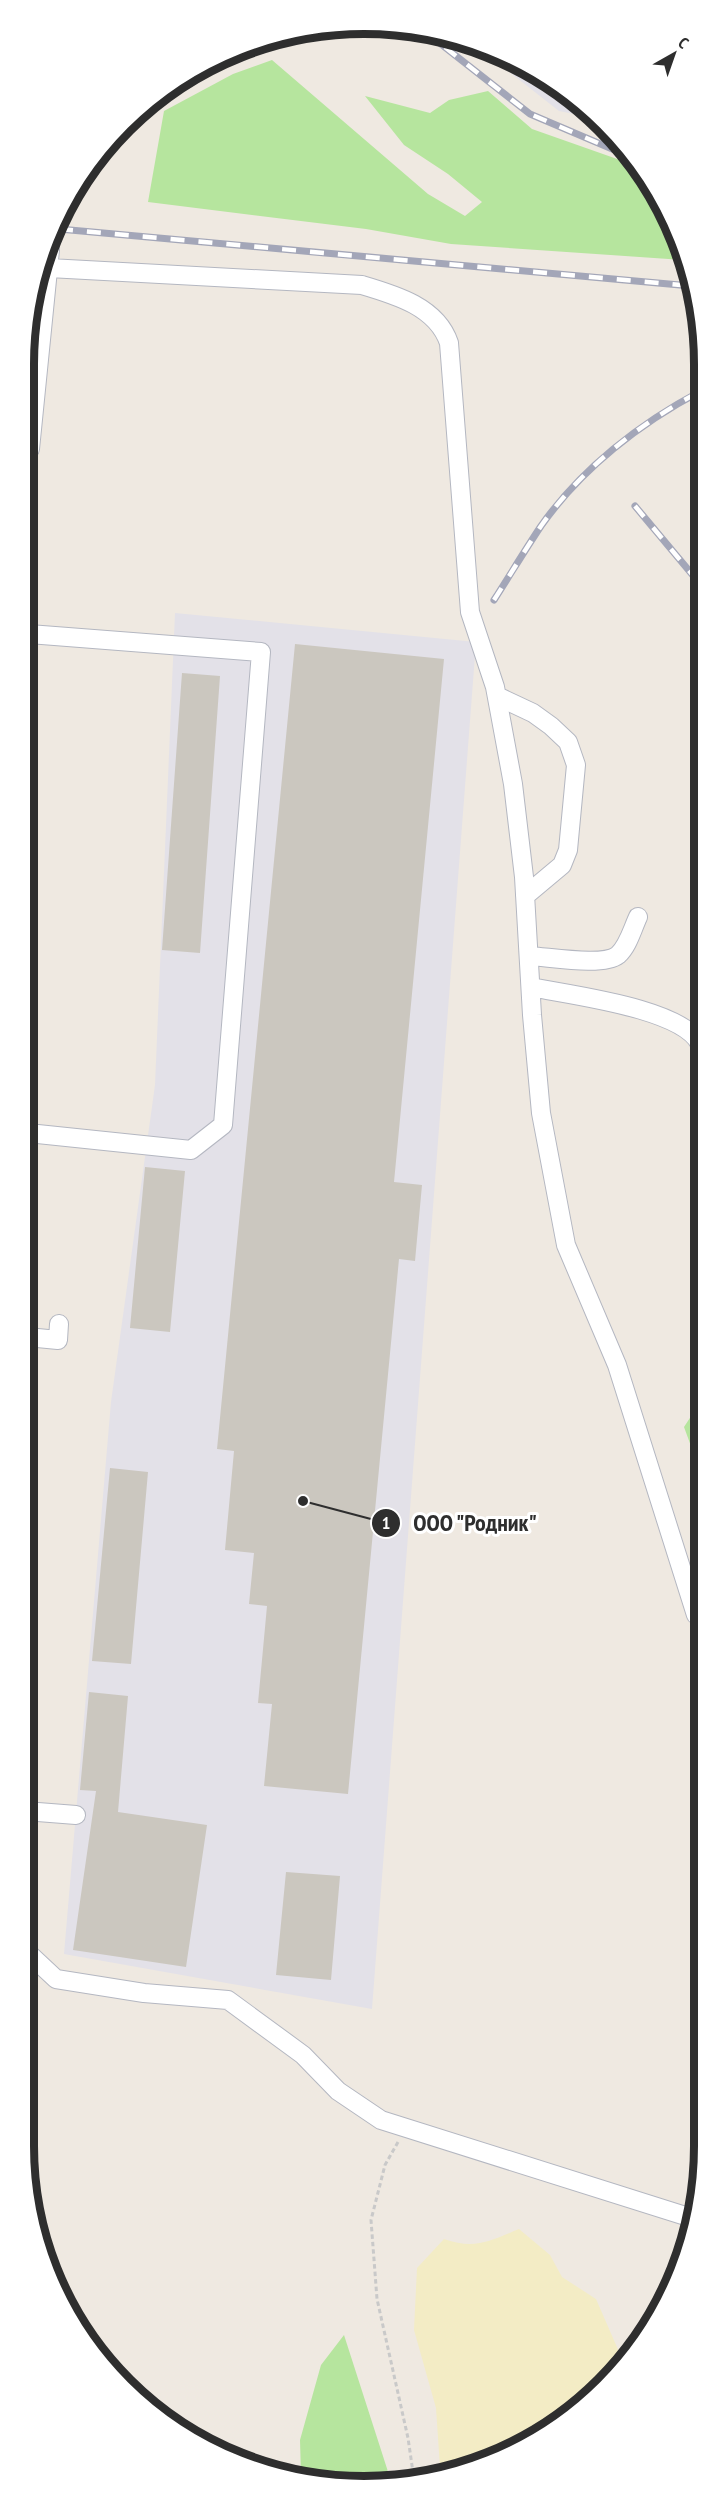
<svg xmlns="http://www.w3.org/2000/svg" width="728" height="2511" viewBox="0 0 728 2511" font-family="'PT Sans Narrow',sans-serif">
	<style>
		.industrial { fill: #e3e1e8 }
		.green { fill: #b6e59e }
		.sand { fill: #f3ecc5 }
		.building { fill: #cbc7bf }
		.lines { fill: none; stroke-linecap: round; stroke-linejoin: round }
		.minor-casing { stroke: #b4b7c1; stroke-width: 20 }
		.path { stroke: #c9c9c9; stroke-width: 3; stroke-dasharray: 4.5 3; stroke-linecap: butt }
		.minor { stroke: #fff; stroke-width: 18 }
		.rail-casing { stroke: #a3a6b8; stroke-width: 7 }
		.rail { stroke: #fff; stroke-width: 4.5; stroke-dasharray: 14; stroke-linecap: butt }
		.rim { fill: none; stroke: #2e2e2e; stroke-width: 8 }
		.leader { fill: none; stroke: #2e2e2e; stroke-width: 2 }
		.callout-dot { fill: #2e2e2e; stroke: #fff; stroke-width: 2 }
		.mark-label { font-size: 18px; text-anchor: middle; font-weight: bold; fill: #fff }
		.callout-label { font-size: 24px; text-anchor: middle; font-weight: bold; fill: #2e2e2e; stroke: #fff; stroke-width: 6; stroke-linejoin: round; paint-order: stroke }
	</style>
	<rect width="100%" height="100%" fill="#efe9e1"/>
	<path class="industrial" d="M480 49 534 69 594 118 559 111Z
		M175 613 476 642 372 2009 64 1954 111 1402 155 1085Z"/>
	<path class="green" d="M328 31H374L369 37Z
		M272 60 428 194 465 216 482 202 448 174 404 145 365 96 430 113 449 100 488 91 532 129 637 166 669 214 683 260 451 244 366 229 148 202 164 111 233 74Z
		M699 1404V1468L684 1427Z
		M344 2335 391 2481 341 2486 301 2475 300 2440 321 2365Z"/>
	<path class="sand" d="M519 2229 550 2255 562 2277 596 2299 623 2361 571 2417 452 2475 445 2476 440 2467 436 2408 414 2330 417 2268 444 2239C475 2250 490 2241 519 2229Z"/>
	<path class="building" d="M295 644 444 659 394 1182 422 1185 415 1261 399 1259 348 1794 264 1786 272 1704 258 1703 267 1606 249 1604 254 1553 225 1550 234 1451 217 1449Z
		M182 673 220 676 200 953 162 950Z
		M145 1167 185 1171 170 1332 130 1328Z
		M110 1468 148 1472 131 1664 92 1661Z
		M89 1692 128 1696 118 1812 207 1825 186 1967 73 1950 96 1791 80 1790Z
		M286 1872 340 1876 331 1980 276 1975Z"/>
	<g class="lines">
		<defs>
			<path id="minor" d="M49 268 362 285C396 295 437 307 449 343L470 612 495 687 513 784 524 877 532 1015 541 1113 566 1245 617 1365 696 1615
				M30 449 50 250
				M497 696 533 713 551 726 568 742 576 765 568 850 562 865 525 896
				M529 956C550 957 603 967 618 955 628 946 632 930 638 917
				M531 987C569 995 682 1008 700 1044
				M28 1133 191 1150 223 1125 261 652 29 634
				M27 1337 58 1340 59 1324
				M25 1811 76 1815
				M25 1950 56 1979 144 1993 228 2000 303 2055 338 2091 381 2120 695 2219"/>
		</defs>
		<use href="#minor" class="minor-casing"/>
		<path class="path" d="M398 2142 385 2165 371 2220 377 2299 408 2438 414 2479"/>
		<use href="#minor" class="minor"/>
		<defs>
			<path id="rail" d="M423 30 530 114 631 157
				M59 229 691 286
				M635 506 701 585
				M494 600C510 575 525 550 541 526 581 469 640 423 701 391"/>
		</defs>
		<use href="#rail" class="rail-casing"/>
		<use href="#rail" class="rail"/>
	</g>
	<path d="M0 0H728V2511H0ZM364 34H364A330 330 0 0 1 694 364V2146A330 330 0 0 1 364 2476H364A330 330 0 0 1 34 2146V364A330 330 0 0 1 364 34Z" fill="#fff" fill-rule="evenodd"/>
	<path class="rim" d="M364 34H364A330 330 0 0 1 694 364V2146A330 330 0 0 1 364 2476H364A330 330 0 0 1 34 2146V364A330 330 0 0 1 364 34Z"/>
	<path class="leader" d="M303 1501L386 1523"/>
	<g class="callout-dot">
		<circle cx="303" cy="1501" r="6"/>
		<circle cx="386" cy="1523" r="15"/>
	</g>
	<g class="mark-label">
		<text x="386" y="1529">1</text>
	</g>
	<g class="callout-label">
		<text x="475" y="1531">ООО "Родник"</text>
	</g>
	<g transform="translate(674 54) rotate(40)" stroke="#ffffff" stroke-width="4.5" paint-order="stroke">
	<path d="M0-4.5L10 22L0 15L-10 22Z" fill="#2e2e2e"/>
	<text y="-9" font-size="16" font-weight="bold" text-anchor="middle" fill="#2e2e2e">С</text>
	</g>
</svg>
